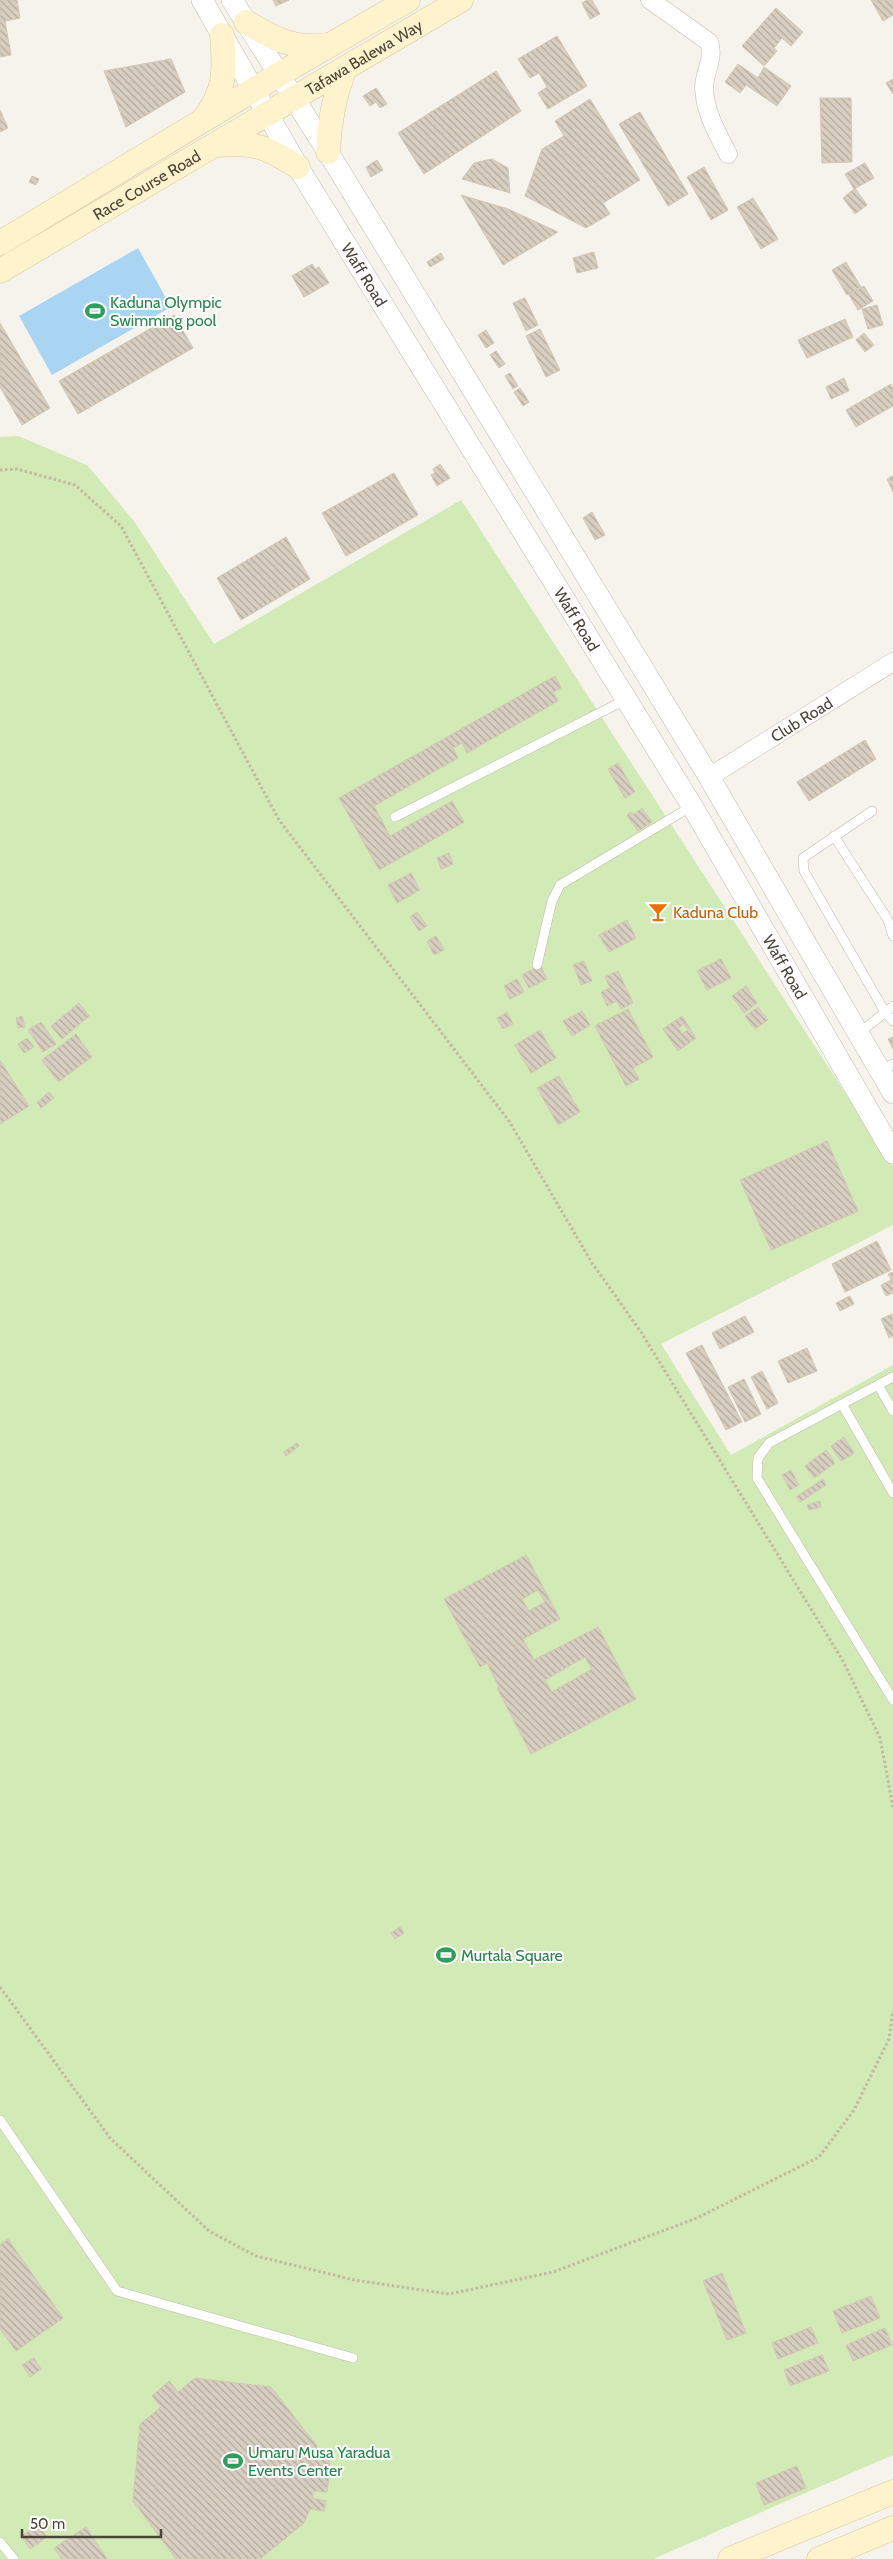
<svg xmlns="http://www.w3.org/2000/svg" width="893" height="2559" viewBox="0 0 893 2559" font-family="Cabin,sans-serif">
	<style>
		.pitch { fill: #d2eab5 }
		.water { fill: #a9d4f2 }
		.building { fill: url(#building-back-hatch); stroke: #d3c7b4; fill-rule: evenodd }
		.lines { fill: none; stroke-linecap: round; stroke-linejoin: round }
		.service-casing { stroke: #c2bbae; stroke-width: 10 }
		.minor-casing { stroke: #c2bbae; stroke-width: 19 }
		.tertiary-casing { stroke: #c2bbae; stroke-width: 22 }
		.secondary-casing { stroke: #d6c79b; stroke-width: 25 }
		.path { stroke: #c4b79f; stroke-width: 3; stroke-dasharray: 2.5 2.5; stroke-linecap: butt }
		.service { stroke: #fff; stroke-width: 9 }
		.minor { stroke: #fff; stroke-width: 18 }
		.tertiary { stroke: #fff; stroke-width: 21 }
		.secondary { stroke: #fff3cd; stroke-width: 24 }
		.labels { text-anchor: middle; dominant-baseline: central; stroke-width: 4; stroke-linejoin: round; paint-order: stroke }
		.street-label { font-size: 16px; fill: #4b4439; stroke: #fff }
		.leisure-label { font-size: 16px; fill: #27864d; stroke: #fff; text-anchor: start }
		.food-label { font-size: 16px; fill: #c56008; stroke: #fff; text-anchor: start }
	</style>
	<defs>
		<pattern id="building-back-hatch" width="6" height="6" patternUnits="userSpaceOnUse" patternTransform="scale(1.25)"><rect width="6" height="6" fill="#d8cfc1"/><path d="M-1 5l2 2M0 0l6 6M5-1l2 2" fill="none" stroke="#b1aa9e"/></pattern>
	</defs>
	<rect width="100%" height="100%" fill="#f6f3ec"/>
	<path class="pitch" d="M18 436 87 465 134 521 214 644 461 500 893 1167V1225L661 1344 731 1455 893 1365V2455L653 2559H0V437Z"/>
	<path class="water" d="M138 248 171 307 52 375 19 316Z"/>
	<path class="building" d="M0 0H17L20 18 5 21 11 55 0 57Z
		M273 0H289L276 6Z
		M587 0H592L600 14 590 19 582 3Z
		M871 0H893V15L883 21Z
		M776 8 803 32 791 46 782 38 774 48 777 51 764 66 742 46Z
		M557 36 587 86 548 109 538 93 547 87 539 73 530 78 518 59Z
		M171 59 185 92 126 127 104 71Z
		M738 64 758 78 764 67 791 86 777 106 746 85 740 93 725 82Z
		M496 71 521 111 424 174 398 133Z
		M893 79V94L886 83Z
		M376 88 387 104 380 108 376 102 370 106 363 96Z
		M820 98H851L852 162 822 163Z
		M590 99 640 180 603 203 610 214 586 228 525 196 542 149 564 136 555 121Z
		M0 110 8 128 0 132Z
		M640 112 688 194 668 206 619 124Z
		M492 159 508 168 510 193 462 179 474 163Z
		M377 160 383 170 371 177 366 167Z
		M865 163 874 178 854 189 845 174Z
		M704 167 728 210 711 220 687 177Z
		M32 176 39 179 36 185 29 182Z
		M855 188 867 205 855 214 843 198Z
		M461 195 508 209 558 232 503 265Z
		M753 198 778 239 761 249 737 207Z
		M594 252 598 268 577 273 573 258Z
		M441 253 444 259 430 267 427 262Z
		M846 262 861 287 847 295 832 270Z
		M312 264 315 269 319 267 329 283 304 297 292 276Z
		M864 286 873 301 858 310 849 295Z
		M525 298 538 325 526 331 513 303Z
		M877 305 883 325 868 329 862 309Z
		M174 315 193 348 78 414 59 381Z
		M845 319 853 337 807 358 798 340Z
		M0 323 50 408 22 425 0 387Z
		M540 329 560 370 546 377 526 336Z
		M486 330 494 343 486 348 478 335Z
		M864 333 874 345 865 352 856 340Z
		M496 351 505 364 499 368 490 355Z
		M510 373 518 386 513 389 505 376Z
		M844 378 849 391 831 399 826 387Z
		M891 384 893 388V406L856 427 846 410Z
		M520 388 529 402 523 406 514 392Z
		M440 464 450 478 437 486 431 475 435 473 433 469Z
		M394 473 418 515 346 556 322 513Z
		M893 476V492L887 479Z
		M592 512 605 535 595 540 583 518Z
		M286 537 310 579 241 620 217 578Z
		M555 676 561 688 553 692 558 701 467 753 462 743 453 748 458 758 374 806 390 836 452 801 464 822 379 870 339 798Z
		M865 740 876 759 809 801 797 782Z
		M618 763 635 792 625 798 608 769Z
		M642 808 652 822 638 831 627 815 631 812 633 815Z
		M449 853 453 864 441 869 437 858Z
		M411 873 420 890 397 903 388 885Z
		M417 912 427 926 419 931 410 917Z
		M627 920 636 938 609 952 599 935Z
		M436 936 444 950 434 955 427 941Z
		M721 959 731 978 707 990 697 971Z
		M584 961 592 981 581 985 573 965Z
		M540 965 547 979 529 988 522 975Z
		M618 971 633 1003 621 1009 617 1001 607 1006 601 992 610 988 605 977Z
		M517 979 524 992 510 999 504 986Z
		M746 986 757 1003 744 1013 732 996Z
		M79 1003 89 1016 62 1039 51 1026Z
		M758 1007 768 1020 755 1029 745 1016Z
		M628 1009 653 1057 633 1068 639 1079 626 1086 595 1026Z
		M582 1011 590 1025 572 1036 563 1021Z
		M507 1012 513 1024 503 1029 497 1018Z
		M22 1016 25 1027 18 1028 16 1018Z
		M682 1016 696 1038 678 1051 663 1029ZM684 1024 688 1030 682 1034 678 1028Z
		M41 1022 56 1044 43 1052 28 1030Z
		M540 1030 556 1058 531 1073 515 1045Z
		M76 1034 92 1057 58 1082 42 1060Z
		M893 1037V1049L888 1039Z
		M27 1038 34 1047 24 1053 18 1044Z
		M0 1060 29 1106 0 1124Z
		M559 1076 580 1112 558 1125 537 1088Z
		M49 1092 54 1098 41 1108 37 1102Z
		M827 1141 858 1211 771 1250 740 1180Z
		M877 1241 891 1270 845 1292 832 1264Z
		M893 1272V1284L888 1274Z
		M891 1280 893 1293 886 1296 881 1285Z
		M850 1296 854 1304 840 1311 836 1303Z
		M892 1314 893 1336 889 1338 881 1319Z
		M745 1316 754 1332 720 1349 712 1333Z
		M702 1345 742 1422 726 1430 686 1353Z
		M807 1348 817 1371 788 1383 778 1361Z
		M762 1371 778 1403 767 1409 751 1377Z
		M744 1379 761 1414 745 1422 728 1387Z
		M844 1437 854 1453 841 1461 831 1446Z
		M297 1443 299 1446 286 1456 284 1452Z
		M826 1450 835 1463 814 1478 805 1466Z
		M791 1470 799 1485 790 1490 782 1475Z
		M823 1479 826 1485 800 1502 796 1497Z
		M820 1501 821 1507 809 1510 807 1505Z
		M526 1555 560 1619 523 1639 534 1660 598 1627 636 1699 531 1754 497 1688 499 1687 487 1663 480 1667 444 1599ZM538 1590 545 1602 529 1611 522 1599ZM585 1657 592 1669 552 1692 545 1680Z
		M400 1927 404 1933 395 1939 391 1933Z
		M8 2239 63 2318 16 2351 0 2329V2245Z
		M722 2273 746 2333 727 2340 703 2281Z
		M871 2296 880 2318 842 2333 833 2311Z
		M811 2327 818 2343 778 2359 772 2343Z
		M885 2328 892 2345 853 2361 846 2345Z
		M822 2355 829 2371 790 2386 784 2370Z
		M34 2358 41 2369 30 2377 22 2365Z
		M195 2378 271 2387 317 2446V2452L330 2453 329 2470 315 2469V2476L329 2477 327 2492 314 2491 312 2498 326 2501 324 2511 310 2509 304 2523 260 2559H176L133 2501 140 2424 161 2407 152 2396 169 2381 178 2392Z
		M797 2466 806 2488 764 2505 756 2483Z
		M38 2525 47 2537 30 2549 21 2536Z
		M86 2527 107 2559H62L54 2548Z"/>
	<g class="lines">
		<defs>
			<path id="service" d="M872 811 803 858 804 871 885 1012 893 1021
				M395 817 625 700
				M834 836 888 920 893 936
				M537 965 552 901 560 885 692 806
				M858 1034 893 1006
				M880 1071 893 1064
				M893 1377 769 1443 758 1458 757 1478 893 1700
				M878 1385 893 1411
				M842 1404 893 1493
				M0 2120 117 2291 353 2358
				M0 2542 14 2559"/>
			<g id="minor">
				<path d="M650 0 709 42C715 58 704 72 704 88 705 112 717 133 728 154"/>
				<path id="s1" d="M709 777 893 662"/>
			</g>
			<g id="tertiary">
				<path id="s2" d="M202 0 298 167 692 806 893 1153"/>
				<path d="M232 0 328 152 709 777 893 1093"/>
			</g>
			<g id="secondary">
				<path d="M246 22C275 39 293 50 328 45"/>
				<path d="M203 120C226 91 225 70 222 35"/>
				<path d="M218 145C256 142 266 147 298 167"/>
				<path d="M328 152C329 123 334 97 344 70"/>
				<path d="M0 243 278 75 408 0"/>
				<path id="s3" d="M0 271 461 0"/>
				<path d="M730 2559 893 2492"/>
				<path d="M819 2559 893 2528"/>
			</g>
		</defs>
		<use href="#service" class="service-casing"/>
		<use href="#minor" class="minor-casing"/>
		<use href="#tertiary" class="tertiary-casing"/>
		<use href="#secondary" class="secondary-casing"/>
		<path class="path" d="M0 470 17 469 75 485 121 526 279 820 509 1121 592 1263 641 1332 843 1661 880 1738 893 1807
			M0 1987 110 2138 209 2231 256 2256 354 2280 449 2294 553 2272 697 2218 819 2157 854 2110 889 2039 893 2011"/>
		<use href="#service" class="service"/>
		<use href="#minor" class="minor"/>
		<use href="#tertiary" class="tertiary"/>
		<use href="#secondary" class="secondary"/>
	</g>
	<defs>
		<symbol id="stadium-bare" viewBox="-9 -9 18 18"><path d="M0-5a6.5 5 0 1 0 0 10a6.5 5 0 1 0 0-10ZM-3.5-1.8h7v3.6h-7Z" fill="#2e9e5b" stroke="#fff" stroke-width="2.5" paint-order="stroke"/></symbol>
		<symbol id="bar-bare" viewBox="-9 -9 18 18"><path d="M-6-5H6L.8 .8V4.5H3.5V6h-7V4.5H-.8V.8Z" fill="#e8710a" stroke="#fff" stroke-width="2.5" paint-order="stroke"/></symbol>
	</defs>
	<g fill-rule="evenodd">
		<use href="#stadium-bare" x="81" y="297" width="28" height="28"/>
		<use href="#bar-bare" x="644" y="898" width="28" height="28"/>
		<use href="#stadium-bare" x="432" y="1941" width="28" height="28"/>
		<use href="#stadium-bare" x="219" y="2447" width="28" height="28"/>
	</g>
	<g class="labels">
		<g class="street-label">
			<text stroke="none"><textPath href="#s3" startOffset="422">Tafawa Balewa Way</textPath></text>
			<text stroke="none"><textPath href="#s3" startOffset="170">Race Course Road</textPath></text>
			<text stroke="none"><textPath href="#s2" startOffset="319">Waff Road</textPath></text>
			<text stroke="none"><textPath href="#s2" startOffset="724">Waff Road</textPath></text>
			<text stroke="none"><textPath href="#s1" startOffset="109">Club Road</textPath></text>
			<text stroke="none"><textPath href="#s2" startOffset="1129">Waff Road</textPath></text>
		</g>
		<g class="leisure-label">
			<text x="110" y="302">Kaduna Olympic<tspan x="110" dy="18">Swimming pool</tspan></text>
			<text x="461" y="1955">Murtala Square</text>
			<text x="248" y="2452">Umaru Musa Yaradua<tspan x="248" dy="18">Events Center</tspan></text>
		</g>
		<g class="food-label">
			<text x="673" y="912">Kaduna Club</text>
		</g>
	</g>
	<path d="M22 2529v8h139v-8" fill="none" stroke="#4b4439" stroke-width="2.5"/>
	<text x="30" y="2529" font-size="15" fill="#4b4439" stroke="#ffffff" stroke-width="4" paint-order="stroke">50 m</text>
</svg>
